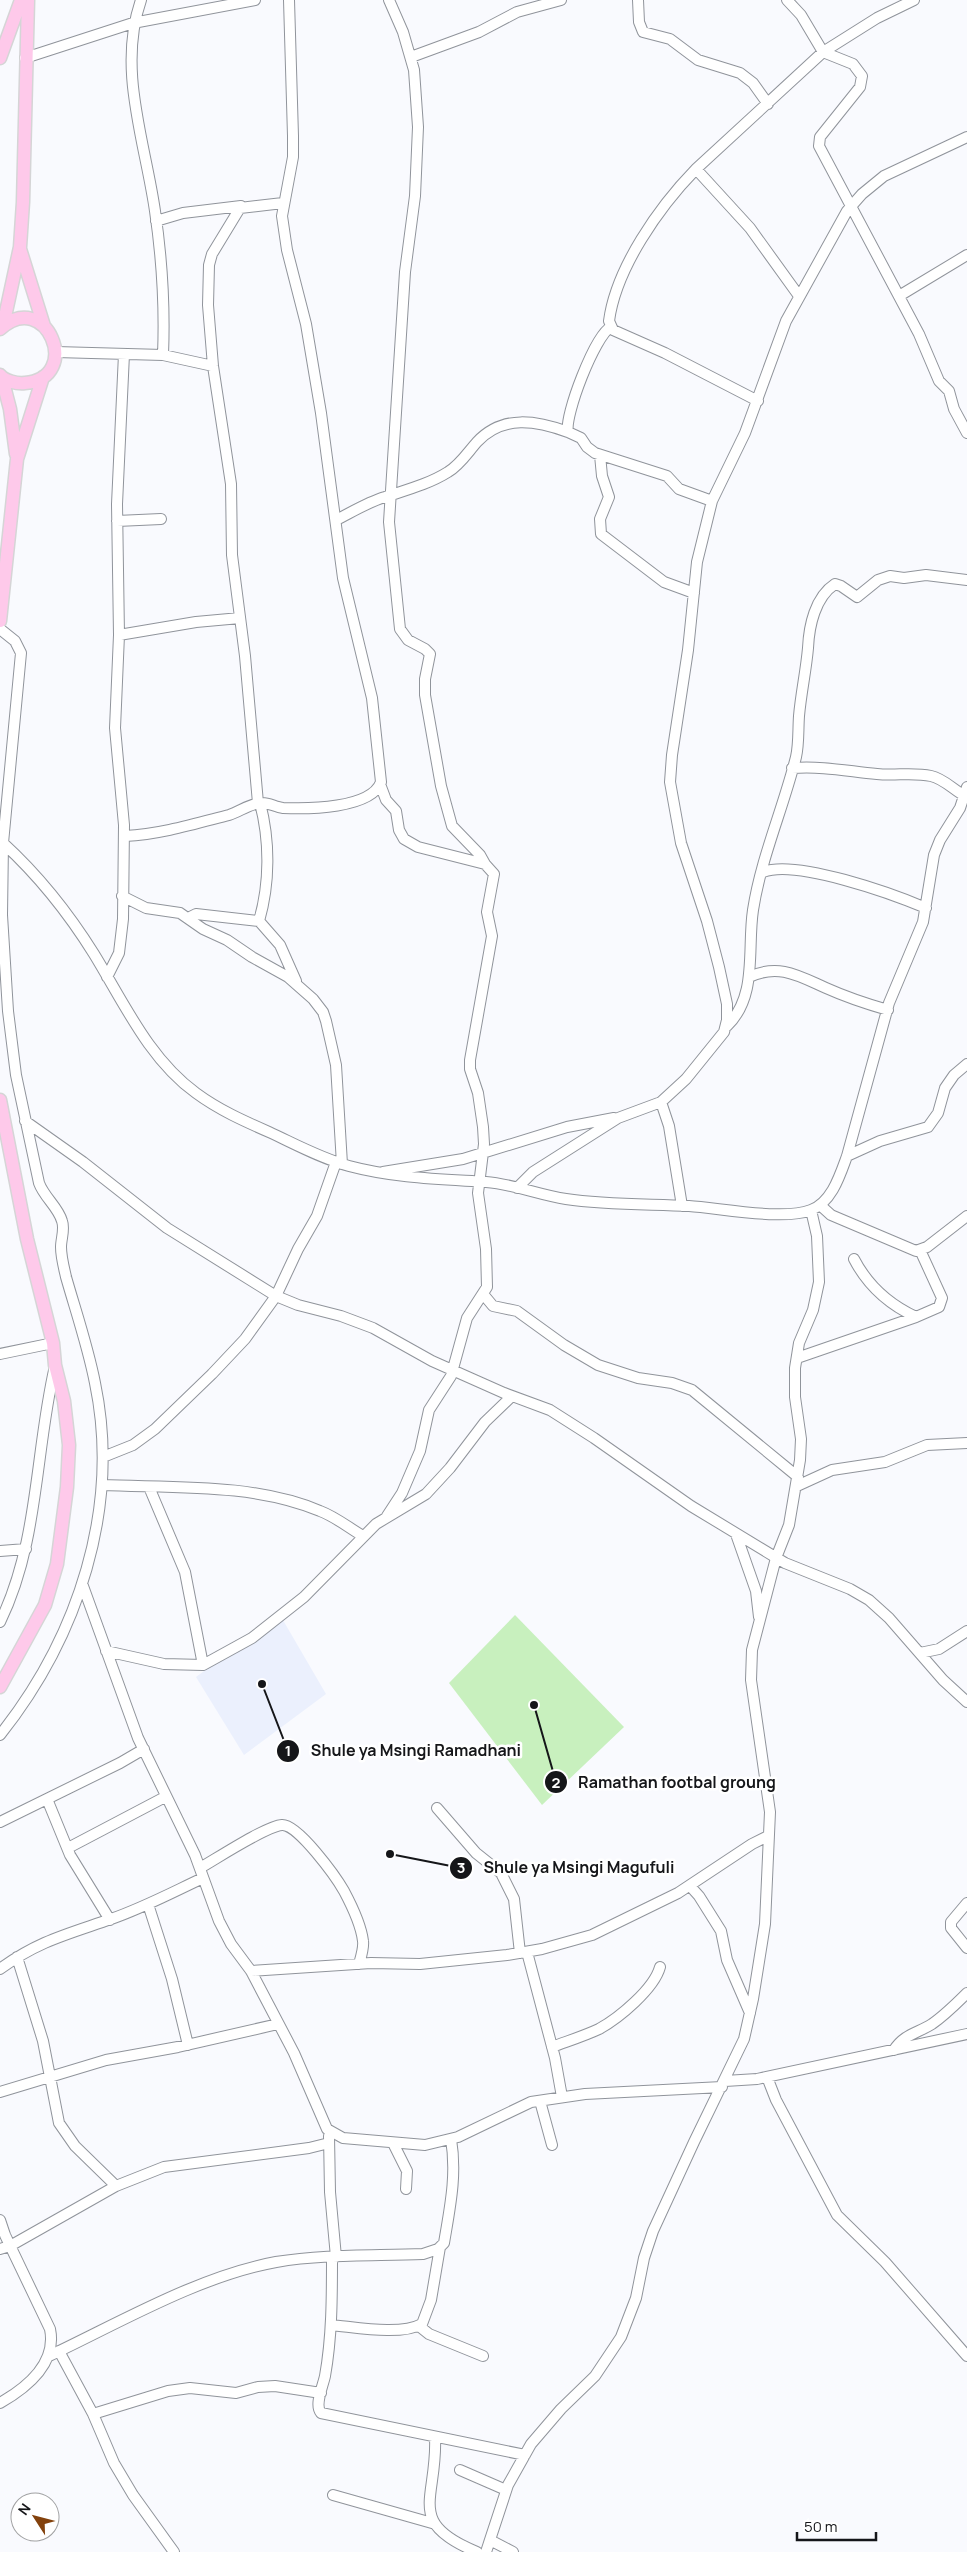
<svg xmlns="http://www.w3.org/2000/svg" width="967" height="2552" viewBox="0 0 967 2552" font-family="Manrope,sans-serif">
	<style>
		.built { fill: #ebf0fd }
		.green { fill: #c8f0be }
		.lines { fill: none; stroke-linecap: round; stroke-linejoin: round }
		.minor-casing { stroke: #90949b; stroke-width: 12 }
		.major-casing { stroke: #d5d5d6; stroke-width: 15 }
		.minor { stroke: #fff; stroke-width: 10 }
		.major { stroke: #fec9ea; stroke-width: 12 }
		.leader { fill: none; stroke: #151619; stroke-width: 2 }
		.callout-dot { fill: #151619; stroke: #fff; stroke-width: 2 }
		.mark-label { font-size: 15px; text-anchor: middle; font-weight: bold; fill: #fff }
		.callout-label { font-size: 16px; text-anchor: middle; font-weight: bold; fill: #151619; stroke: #fff; stroke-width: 5; stroke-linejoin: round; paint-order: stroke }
	</style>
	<rect width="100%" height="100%" fill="#f9fafe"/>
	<path class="built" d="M280 1615 326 1694 244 1755 196 1677Z"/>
	<path class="green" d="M515 1615 624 1727 542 1805 449 1683Z"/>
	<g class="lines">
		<defs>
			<path id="minor" d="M141 0C117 69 145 141 155 211 162 259 165 306 163 355
				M389 0 403 32 414 70 418 127 415 196 405 272 389 522 400 629 408 640 425 649 430 654 425 679V695L441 786 452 826 480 855 485 864
				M638 0 639 22 643 32 670 39 698 60 740 73 753 83 768 104
				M787 0 801 15 823 52 853 64 862 76 860 87 820 137 819 146 919 334 939 381 949 391 954 409 967 433
				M411 57 479 32 517 12 561 0
				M25 58 133 23 255 0
				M696 169 750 228 799 296
				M156 221 183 213 241 206
				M899 296 967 255
				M611 327C595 335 564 416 568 432L581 438 587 447 595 453 667 476 679 489 712 501
				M56 352 163 355 213 366
				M758 401 665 353 613 330 609 321C616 268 659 207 696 169L823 52 877 18 914 0
				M600 455 602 476 609 497 600 519 601 534 664 582 694 593
				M336 520C352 512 368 502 385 497 406 490 429 484 448 472 460 465 468 452 477 442 503 414 537 421 568 432
				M117 521 161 519
				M0 629 15 641 21 653 3 843 2 915 8 1011 16 1075 39 1183C44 1197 58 1207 62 1221 65 1229 61 1239 61 1247 61 1257 64 1268 66 1277 76 1312 88 1347 95 1383 121 1508 78 1637 0 1735
				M119 635 196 622 240 618
				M792 768C824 766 846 771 877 774 895 776 913 772 931 776 945 779 954 791 967 797
				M380 784 386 800 396 811 399 830 404 839 418 847 485 864 494 874 487 912 492 936 470 1060V1069L478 1093 483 1127 484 1144 478 1193 486 1249 487 1287 467 1318 451 1376 429 1410 420 1451 402 1493 387 1516
				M258 803 245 656 232 555 231 484 213 366 208 305 209 265 212 254 240 208 283 203
				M125 836C161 834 194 824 229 815 239 812 251 803 261 803 268 802 275 807 283 808 307 809 371 809 381 782L372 698 343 578 321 413 306 324 287 250 282 216 293 157V136L289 0
				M3 843C38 875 69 914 94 954 124 1003 149 1059 196 1093 219 1110 244 1121 269 1132 295 1144 320 1158 349 1166 394 1178 439 1179 486 1182 513 1184 539 1195 566 1199 606 1205 648 1204 689 1206 720 1208 783 1221 811 1210 832 1202 840 1175 847 1156L889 1003 923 922 934 855 940 840 960 808 967 787
				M763 872C796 859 893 894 926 908
				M122 896 146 908 180 913 203 929 227 940 252 957 288 977 313 999 323 1012 326 1021 336 1065 342 1164
				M188 918 196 914 259 921 280 945 296 981
				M259 921C270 883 270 841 260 803
				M107 977 119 953 123 919 124 825 115 728 119 635 117 504 124 354
				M749 977C779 963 799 976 826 988 846 997 867 1004 888 1010
				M727 1026C758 996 747 949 753 910 761 858 783 809 796 757 799 744 798 730 799 716 801 693 806 671 808 648 809 626 815 597 835 584L841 586 857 597 878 580 890 576 904 578 926 575 967 580
				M661 1102 669 1126 682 1206
				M25 1121 83 1162 167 1228 276 1296 298 1305 341 1316 373 1328 432 1361 504 1393 550 1410 594 1438 691 1506 785 1563 850 1589 869 1600 889 1618 943 1680 967 1702
				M847 1156 880 1141 928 1127 938 1113 945 1088 954 1075 967 1064
				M383 1172 463 1159 567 1127 614 1118
				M517 1188 533 1172 618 1118 661 1102 686 1079 724 1032 727 1020V1004L719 967 707 921 681 843 670 782 672 755 688 650 697 562 712 501 745 433 786 321 847 211 862 194 884 176 967 137
				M820 1205 831 1215 916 1251 927 1247 967 1216
				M854 1259C868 1286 888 1304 916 1317L939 1307 942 1298 920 1250
				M483 1294 493 1306 517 1311 564 1345 598 1365 638 1378 672 1383 692 1390 798 1477
				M0 1354 53 1343
				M797 1358 916 1317
				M103 1457 133 1445 155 1429 212 1374 245 1339 276 1296 298 1249 317 1216 336 1162
				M102 1485C172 1488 254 1483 320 1511 336 1517 349 1528 363 1536
				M797 1486 832 1470 885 1462 927 1445 967 1443
				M149 1487 185 1572 203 1665
				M736 1534 756 1591 759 1617
				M0 1551 26 1549
				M83 1586 138 1738 195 1855 219 1921 231 1944 251 1971 294 2053 327 2129 343 2138 425 2145 458 2137 531 2102 585 2094 722 2087
				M0 1622C39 1543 35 1451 55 1366
				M106 1651 164 1664 203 1665 252 1638 304 1597 376 1524 426 1494 450 1468 485 1422 512 1396
				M920 1653 939 1649 967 1631
				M47 1799 70 1855 110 1920
				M437 1808 476 1853 501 1873 514 1899 520 1953
				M0 1822 120 1763 144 1749
				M68 1848 165 1797
				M200 1868C216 1859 266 1826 282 1825 298 1824 336 1877 344 1891 352 1906 361 1924 363 1941 364 1948 361 1957 359 1964
				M690 1886 699 1896 721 1931 727 1960 750 2013
				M967 1903 951 1922V1928L967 1948
				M148 1904 172 1979 188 2045
				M527 1952 555 2058 562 2097
				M17 1957 43 2041 59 2123 75 2146 116 2186
				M0 1969C38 1941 68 1934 111 1919 143 1908 173 1892 203 1878
				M251 1971 371 1963 420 1964 507 1955 542 1949 592 1935 678 1893 752 1844 768 1836
				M552 2047C568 2041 584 2036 599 2029 619 2018 654 1989 660 1967
				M894 2050C904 2034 918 2033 932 2024 945 2015 956 2004 967 1993
				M767 2077 776 2100 837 2215 885 2262 967 2356
				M725 2081 757 2079 967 2034
				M0 2092 106 2060 178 2047 278 2024
				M540 2101 552 2145
				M329 2136 330 2192 336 2257
				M393 2143 407 2171 406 2189
				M0 2220 5 2235 50 2329C57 2363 28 2387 0 2403
				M0 2249 10 2246 116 2186 164 2167 309 2148 329 2143
				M332 2257C332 2297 332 2337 325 2376 323 2386 314 2405 321 2413L525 2455
				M331 2325C355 2327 400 2336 422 2324L431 2300 440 2247
				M419 2326 429 2334 483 2356
				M59 2351 93 2414 114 2463 133 2495 174 2552
				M49 2356C119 2323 199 2276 276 2262 323 2254 374 2256 423 2254L438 2249 444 2243C450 2207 457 2175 451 2139
				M93 2414 168 2391 190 2388 236 2393 258 2387 275 2386 321 2393
				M435 2437C438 2499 404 2522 477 2552
				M460 2470 506 2490
				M333 2495 432 2523
				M490 2540 513 2552
				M486 2552 508 2485 531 2444 561 2409 595 2376 621 2337 636 2298 644 2258 653 2231 694 2142 744 2039 753 1999 765 1924 770 1812 751 1680 752 1650 776 1558 789 1525 800 1460 801 1439 795 1397V1368L799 1343 813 1310 819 1282 817 1236 811 1210"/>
			<path id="major" d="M0 58 21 0
				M20 249 44 326
				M3 326 20 247 23 202 28 0
				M0 329C46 287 84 378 25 383 17 384 5 381 0 375
				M2 378 10 409 16 454
				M0 621 17 459 43 377
				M0 1100 27 1239 53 1343 55 1365 64 1401 69 1445 67 1487 57 1564 45 1605 0 1687"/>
		</defs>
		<use href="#minor" class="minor-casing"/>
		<use href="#major" class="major-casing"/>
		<use href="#minor" class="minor"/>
		<use href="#major" class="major"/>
	</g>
	<path class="leader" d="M262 1684L288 1751M534 1705L556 1782M390 1854L461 1868"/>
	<g class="callout-dot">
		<circle cx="262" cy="1684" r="5"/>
		<circle cx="534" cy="1705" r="5"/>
		<circle cx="390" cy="1854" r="5"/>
		<circle cx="288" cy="1751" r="12"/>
		<circle cx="556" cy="1782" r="12"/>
		<circle cx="461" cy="1868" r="12"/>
	</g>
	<g class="mark-label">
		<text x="288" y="1756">1</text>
		<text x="556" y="1788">2</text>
		<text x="461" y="1873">3</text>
	</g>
	<g class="callout-label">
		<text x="416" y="1756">Shule ya Msingi Ramadhani</text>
		<text x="677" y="1788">Ramathan footbal groung</text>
		<text x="579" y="1873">Shule ya Msingi Magufuli</text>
	</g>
	<g transform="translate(35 2517) rotate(306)"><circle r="24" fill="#ffffff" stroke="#a1a2a3"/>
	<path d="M0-4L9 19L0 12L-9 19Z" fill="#83420d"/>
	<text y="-8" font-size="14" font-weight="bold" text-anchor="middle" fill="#151619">N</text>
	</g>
	<path d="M797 2532v8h79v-8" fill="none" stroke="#151619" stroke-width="2.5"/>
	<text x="804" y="2532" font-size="15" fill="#151619" stroke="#ffffff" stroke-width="4" paint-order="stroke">50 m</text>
</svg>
